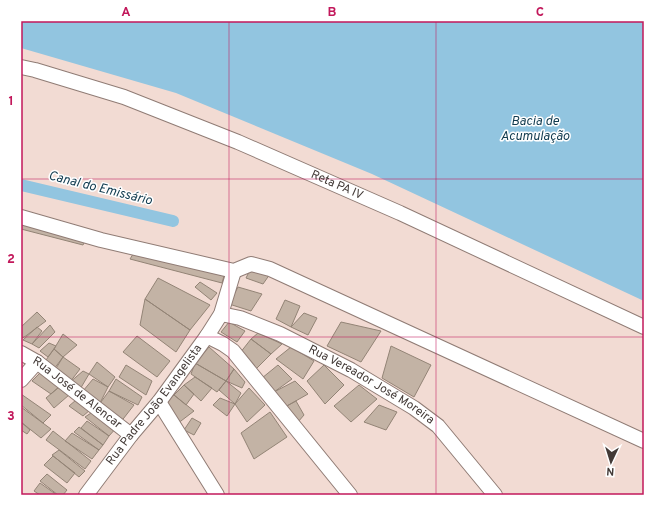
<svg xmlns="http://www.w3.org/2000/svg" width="665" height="516" viewBox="0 0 665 516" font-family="Overpass,sans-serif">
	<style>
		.water { fill: #92c5e0 }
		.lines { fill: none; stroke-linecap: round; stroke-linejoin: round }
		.canal { stroke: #92c5e0; stroke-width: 12 }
		.building { fill: #c3b3a5; stroke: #938476 }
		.minor-casing { stroke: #907c75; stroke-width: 16 }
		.minor { stroke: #fff; stroke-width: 14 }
		.grid { fill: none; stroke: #c2185b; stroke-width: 1; stroke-opacity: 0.55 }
		.labels { text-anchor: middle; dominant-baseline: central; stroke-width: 3; stroke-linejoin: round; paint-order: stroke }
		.street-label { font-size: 12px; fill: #433a37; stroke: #fff }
		.water-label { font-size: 13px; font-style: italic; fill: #113b4f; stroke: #fff }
		.neatline { fill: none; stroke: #c2185b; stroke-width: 1.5 }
		.grid-label { font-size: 13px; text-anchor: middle; font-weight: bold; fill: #c2185b }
	</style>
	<rect width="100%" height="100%" fill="#f2dbd3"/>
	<path class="water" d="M21 21H644V301L372 174 176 93 21 48Z"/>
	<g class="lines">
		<path class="canal" d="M21 185 173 221"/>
	</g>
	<path class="building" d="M21 221 86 239 83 245 21 229Z
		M135 251 224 276 222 283 130 259Z
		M251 268 270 274 263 284 246 278Z
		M158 278 210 305 190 330 145 299Z
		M200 282 217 293 211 300 195 287Z
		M238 287 262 294 251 311 229 304Z
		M145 299 190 330 176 352 140 325Z
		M285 300 300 306 291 327 276 319Z
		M37 312 46 321 23 338 21 337V327Z
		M304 313 317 318 308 335 291 327Z
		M229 322 245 331 237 342 221 332Z
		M341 322 381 331 361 362 327 346Z
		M50 325 55 332 39 348 32 344Z
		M37 327 42 331 32 344 23 340Z
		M258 333 282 344 271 354 251 339Z
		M63 334 77 345 63 357 54 349Z
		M137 336 170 361 157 377 123 352Z
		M251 339 271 354 255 370 240 353Z
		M49 343 56 346 48 357 40 351Z
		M391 346 431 365 414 397 382 378Z
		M209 347 234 369 226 381 195 363Z
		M291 347 314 361 303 379 276 359Z
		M54 349 63 357 54 369 46 360Z
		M63 357 80 369 70 382 55 370Z
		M97 362 115 377 108 387 89 374Z
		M195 363 226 381 217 392 191 374Z
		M126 365 152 381 146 395 119 377Z
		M278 365 292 379 274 392 262 378Z
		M324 365 344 385 325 404 307 381Z
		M234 369 245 382 242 388 226 381Z
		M83 371 89 374 79 391 69 383Z
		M40 373 59 387 51 394 32 381Z
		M195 377 212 388 201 401 184 385Z
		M93 379 108 387 100 403 83 391Z
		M116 379 142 397 138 405 109 391Z
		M226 381 241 393 235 404 219 390Z
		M295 381 308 394 285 407 274 392Z
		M184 385 194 394 186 405 174 395Z
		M359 385 377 399 351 422 334 406Z
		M59 387 69 395 54 408 46 398Z
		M249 388 265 405 247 422 235 404Z
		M109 391 134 405 120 423 98 406Z
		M21 394 51 415 43 423 21 405Z
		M174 395 194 411 177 424 166 401Z
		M220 398 235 404 227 416 213 405Z
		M76 400 90 410 83 416 69 406Z
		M296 401 304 415 298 422 285 407Z
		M379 405 397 412 386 430 364 422Z
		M21 407 51 429 41 438 21 422Z
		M94 411 117 427 109 436 85 417Z
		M270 412 287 437 254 459 241 433Z
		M192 418 201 423 194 435 184 430Z
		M87 421 109 436 103 445 81 428Z
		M21 422 30 430 27 434 21 430Z
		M79 427 103 445 99 450 74 432Z
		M53 431 91 461 85 469 46 440Z
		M72 433 99 450 92 459 65 441Z
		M59 450 85 471 79 477 52 455Z
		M53 456 75 473 67 483 44 465Z
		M47 474 67 490 63 495H58L40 481Z
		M40 483 57 495H40L34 491Z"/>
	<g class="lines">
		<defs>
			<g id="minor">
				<path id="s1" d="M21 67 35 70 124 97 238 142 400 213 644 327"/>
				<path d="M21 217 101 240 234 271 251 264 270 269 644 441"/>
				<path id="s2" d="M221 314 240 318 280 334 351 370 414 408 438 426 495 495"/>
				<path d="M207 336 223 344 233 351 350 495"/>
				<path id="s3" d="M21 353 37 362 131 435"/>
				<path d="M21 380 37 362"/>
				<path d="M159 402 217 495"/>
				<path id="s4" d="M86 495 131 435 159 402 207 336 221 314 234 271"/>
			</g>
		</defs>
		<use href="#minor" class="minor-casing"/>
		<use href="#minor" class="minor"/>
	</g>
	<path class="grid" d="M229 21V495M436 21V495M21 179H644M21 337H644"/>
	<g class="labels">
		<g class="street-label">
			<text stroke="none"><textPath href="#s1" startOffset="338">Reta PA IV</textPath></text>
			<text stroke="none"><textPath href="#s2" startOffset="167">Rua Vereador José Moreira</textPath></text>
			<text stroke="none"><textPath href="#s3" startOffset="69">Rua José de Alencar</textPath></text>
			<text stroke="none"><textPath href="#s4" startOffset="113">Rua Padre João Evangelista</textPath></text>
		</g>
		<g class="water-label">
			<text x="535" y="122">Bacia de<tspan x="535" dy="15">Acumulação</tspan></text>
			<text transform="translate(100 189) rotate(14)">Canal do Emissário</text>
		</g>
	</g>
	<rect width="665" height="516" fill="none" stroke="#ffffff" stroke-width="44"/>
	<g transform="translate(611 462) rotate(184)" stroke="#ffffff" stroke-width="3" paint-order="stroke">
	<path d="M0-3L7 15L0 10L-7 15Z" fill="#433a37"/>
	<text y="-6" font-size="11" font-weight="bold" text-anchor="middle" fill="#433a37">N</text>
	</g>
	<rect x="22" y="22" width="621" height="472" class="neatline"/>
	<g class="grid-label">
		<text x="126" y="16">A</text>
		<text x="332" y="16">B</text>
		<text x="540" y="16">C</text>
		<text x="11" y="105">1</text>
		<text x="11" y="263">2</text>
		<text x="11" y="420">3</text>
	</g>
</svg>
